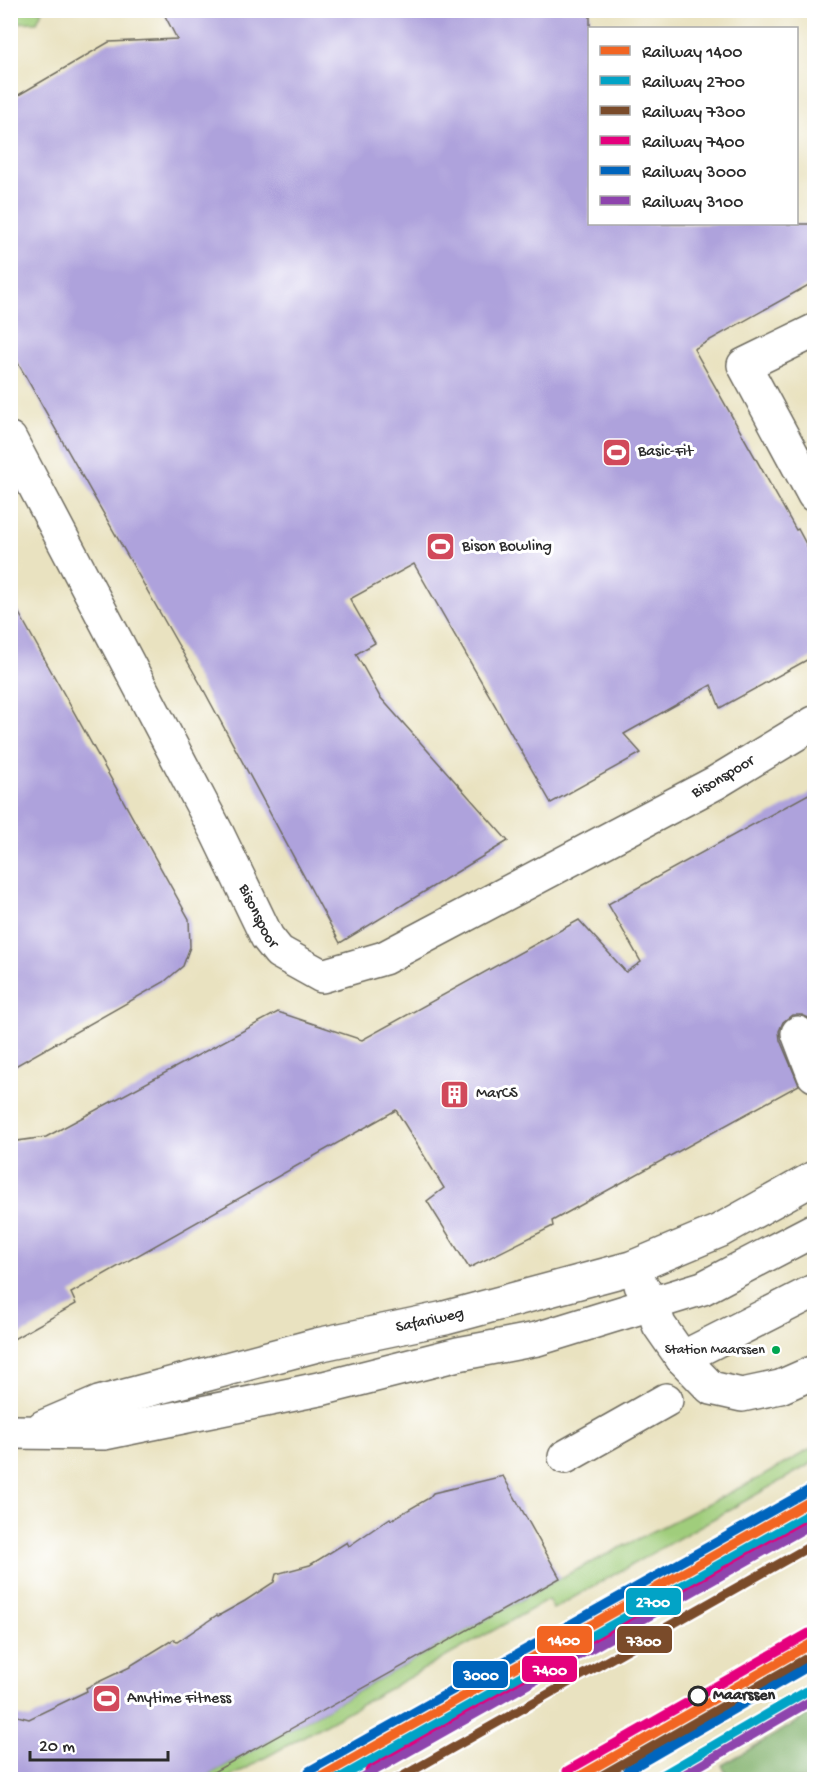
<svg xmlns="http://www.w3.org/2000/svg" width="825" height="1790" viewBox="0 0 825 1790" font-family="'Gochi Hand',sans-serif">
	<style>
		.green { fill: #a0cd7b; stroke: #667c53; stroke-width: 1.5 }
		.forest { fill: #80b06b; stroke: #566e4b; stroke-width: 1.5 }
		.building { fill: #aea2dc }
		.lines { fill: none; stroke-linecap: round; stroke-linejoin: round }
		.minor-casing { stroke: #6e6b5f; stroke-width: 36 }
		.minor { stroke: #fff; stroke-width: 33 }
		.rail-1-casing { stroke: #fff; stroke-width: 14 }
		.rail-2-casing { stroke: #fff; stroke-width: 14 }
		.rail-3-casing { stroke: #fff; stroke-width: 14 }
		.rail-4-casing { stroke: #fff; stroke-width: 14 }
		.rail-5-casing { stroke: #fff; stroke-width: 14 }
		.rail-6-casing { stroke: #fff; stroke-width: 14 }
		.rail-1 { stroke: #f26522; stroke-width: 9 }
		.rail-2 { stroke: #02a3c6; stroke-width: 9 }
		.rail-3 { stroke: #7a4b2a; stroke-width: 9 }
		.rail-4 { stroke: #e5007d; stroke-width: 9 }
		.rail-5 { stroke: #0065bd; stroke-width: 9 }
		.rail-6 { stroke: #8e44ad; stroke-width: 9 }
		.bus-dot { fill: #00a651; stroke: #fff; stroke-width: 2 }
		.stop-dot { fill: #fff; stroke: #2b2b2b; stroke-width: 3 }
		.labels { text-anchor: middle; dominant-baseline: central; stroke-width: 6; stroke-linejoin: round; paint-order: stroke }
		.bus-label { font-size: 14px; fill: #2b2b2b; stroke: #fff; text-anchor: end }
		.poi-label { font-size: 16px; fill: #2b2b2b; stroke: #fff; text-anchor: start }
		.street-label { font-size: 16px; fill: #2b2b2b; stroke: #fff }
		.stop-label { font-size: 16px; font-weight: bold; fill: #2b2b2b; stroke: #fff; text-anchor: start }
		.line-badge { stroke: #fff; stroke-width: 2 }
		.badge-label { font-size: 16px; text-anchor: middle; font-weight: bold; fill: #fff }
	</style>
	<rect width="100%" height="100%" fill="#fff"/>
	<filter id="ink" filterUnits="userSpaceOnUse"><feTurbulence type="fractalNoise" baseFrequency=".0167" numOctaves="2"/><feDisplacementMap in="SourceGraphic" scale="12" xChannelSelector="R" yChannelSelector="G"/><feConvolveMatrix kernelMatrix="1 2 1 2 8 2 1 2 1" color-interpolation-filters="sRGB"/></filter>
	<filter id="wash" filterUnits="userSpaceOnUse"><feTurbulence type="fractalNoise" baseFrequency=".008" numOctaves="4" result="noise"/><feDisplacementMap in="SourceGraphic" scale="24" xChannelSelector="R" yChannelSelector="G"/><feGaussianBlur stdDeviation="1.35" result="paint"/><feColorMatrix in="noise" values="0 0 0 0 0 0 0 0 0 0 0 0 0 0 0 0 0 1.4 0 .05"/><feComposite in="paint" operator="in"/></filter>
	<g filter="url(#wash)">
		<rect width="100%" height="100%" fill="#e9e2c0"/>
		<path class="green" d="M11 10H42V11L37 22 11 23Z
			M814 1447V1462L553 1609 548 1600 227 1779H201L560 1578 761 1477Z"/>
		<path class="forest" d="M814 1712V1779H730L722 1765Z"/>
		<g id="blocks">
			<path class="building" d="M162 10H590V224H814V282L694 349 796 530 798 529 814 559V656L720 708 711 685 624 734 641 753 551 803 414 564 350 599 375 643 356 654 380 697 508 841 340 943 201 685 10 349V100L109 42 177 39Z
				M10 597 189 919 190 947 183 966 164 982 10 1069Z
				M814 791V1025L809 1018 802 1015H792L783 1022 779 1031 780 1040 799 1085 552 1221 553 1226 469 1268 427 1201 444 1188 396 1110 71 1293 76 1304 10 1341V1142L46 1137 278 1012 362 1040 579 920 626 972 641 962 608 904Z
				M503 1476 560 1578 201 1779H10V1714L29 1719 87 1691 86 1688 130 1667V1666L174 1639 177 1642 217 1615 218 1616 245 1601 274 1582 276 1574 310 1565 347 1542 349 1546 390 1518 391 1520 429 1498 433 1493Z"/>
		</g>
	</g>
	<g filter="url(#ink)">
		<use href="#blocks" fill-opacity="0" stroke="#6e6b5f" stroke-width="1.5"/>
		<g class="lines">
			<defs>
				<g id="minor">
					<path d="M814 331 744 365 814 495"/>
					<path id="s1" d="M10 439 217 833 267 937 279 952 322 976 384 958 715 783 814 723"/>
					<path d="M798 1033 814 1075"/>
					<path d="M641 1285 652 1303 659 1325 682 1358 711 1388 742 1395 780 1387 814 1372"/>
					<path d="M682 1358 814 1291"/>
					<path id="s2" d="M43 1427 99 1403 317 1345 445 1318 631 1268 719 1231 814 1178"/>
					<path d="M10 1432 104 1433 324 1388 458 1354 537 1339 703 1288 814 1230"/>
					<path d="M565 1457 666 1400"/>
				</g>
			</defs>
			<use href="#minor" class="minor-casing"/>
			<use href="#minor" class="minor"/>
			<defs>
				<path id="rail-1" d="M315 1780 814 1499
					M573 1780 814 1642"/>
				<path id="rail-2" d="M336 1780 814 1511
					M654 1780 814 1687"/>
				<path id="rail-3" d="M396 1780 814 1544
					M594 1780 814 1654"/>
				<path id="rail-4" d="M369 1771 809 1523
					M567 1771 809 1633"/>
				<path id="rail-5" d="M309 1771 809 1490
					M627 1771 809 1666"/>
				<path id="rail-6" d="M358 1780 814 1523
					M675 1780 814 1699"/>
			</defs>
			<use href="#rail-1" class="rail-1-casing"/>
			<use href="#rail-2" class="rail-2-casing"/>
			<use href="#rail-3" class="rail-3-casing"/>
			<use href="#rail-4" class="rail-4-casing"/>
			<use href="#rail-5" class="rail-5-casing"/>
			<use href="#rail-6" class="rail-6-casing"/>
			<use href="#rail-1" class="rail-1"/>
			<use href="#rail-2" class="rail-2"/>
			<use href="#rail-3" class="rail-3"/>
			<use href="#rail-4" class="rail-4"/>
			<use href="#rail-5" class="rail-5"/>
			<use href="#rail-6" class="rail-6"/>
		</g>
	</g>
	<defs>
		<symbol id="stadium-square" viewBox="-11 -11 22 22"><rect x="-9" y="-9" width="18" height="18" rx="4" fill="#d1495b" stroke="#fff"/><path d="M0-5a6.5 5 0 1 0 0 10a6.5 5 0 1 0 0-10ZM-3.5-1.8h7v3.6h-7Z" fill="#fff"/></symbol>
		<symbol id="building-square" viewBox="-11 -11 22 22"><rect x="-9" y="-9" width="18" height="18" rx="4" fill="#d1495b" stroke="#fff"/><path d="M-4-6H4V6H1V3H-1V6H-4ZM-2.5-4.3h1.7v1.8h-1.7ZM.8-4.3h1.7v1.8H.8ZM-2.5-1h1.7V.8h-1.7ZM.8-1h1.7V.8H.8Z" fill="#fff"/></symbol>
	</defs>
	<g fill-rule="evenodd">
		<use href="#stadium-square" x="600" y="436" width="33" height="33"/>
		<use href="#stadium-square" x="424" y="530" width="33" height="33"/>
		<use href="#building-square" x="438" y="1078" width="33" height="33"/>
		<use href="#stadium-square" x="90" y="1682" width="33" height="33"/>
	</g>
	<circle class="bus-dot" cx="776" cy="1350" r="5"/>
	<circle class="stop-dot" cx="698" cy="1696" r="9"/>
	<g class="labels">
		<g class="bus-label">
			<text x="765" y="1350">Station Maarssen</text>
		</g>
		<g class="poi-label">
			<text x="638" y="452">Basic-Fit</text>
			<text x="462" y="547">Bison Bowling</text>
			<text x="476" y="1094">MarCS</text>
			<text x="127" y="1699">Anytime Fitness</text>
		</g>
		<g class="street-label">
			<text stroke="none"><textPath href="#s1" startOffset="1078">Bisonspoor</textPath></text>
			<text stroke="none"><textPath href="#s1" startOffset="538">Bisonspoor</textPath></text>
			<text stroke="none"><textPath href="#s2" startOffset="402">Safariweg</textPath></text>
		</g>
		<g class="stop-label">
			<text x="713" y="1696">Maarssen</text>
		</g>
	</g>
	<g class="line-badge">
		<rect x="625" y="1587" width="57" height="29" rx="6" fill="#02a3c6"/>
		<rect x="536" y="1625" width="57" height="29" rx="6" fill="#f26522"/>
		<rect x="616" y="1625" width="57" height="29" rx="6" fill="#7a4b2a"/>
		<rect x="521" y="1655" width="57" height="28" rx="6" fill="#e5007d"/>
		<rect x="452" y="1660" width="57" height="29" rx="6" fill="#0065bd"/>
	</g>
	<g class="badge-label">
		<text x="653" y="1607">2700</text>
		<text x="564" y="1645">1400</text>
		<text x="644" y="1646">7300</text>
		<text x="550" y="1675">7400</text>
		<text x="481" y="1680">3000</text>
	</g>
	<rect width="825" height="1790" fill="none" stroke="#fff" stroke-width="36"/>
	<rect x="588" y="27" width="210" height="198" fill="#ffffff" stroke="#aaaaaa" stroke-width="1.5"/>
	<rect x="600" y="46" width="30" height="9" fill="#f26522" stroke="#aaaaaa" stroke-width="1.5"/>
	<text x="642" y="57" font-size="18" fill="#2b2b2b">Railway 1400</text>
	<rect x="600" y="76" width="30" height="9" fill="#02a3c6" stroke="#aaaaaa" stroke-width="1.5"/>
	<text x="642" y="87" font-size="18" fill="#2b2b2b">Railway 2700</text>
	<rect x="600" y="106" width="30" height="9" fill="#7a4b2a" stroke="#aaaaaa" stroke-width="1.5"/>
	<text x="642" y="117" font-size="18" fill="#2b2b2b">Railway 7300</text>
	<rect x="600" y="136" width="30" height="9" fill="#e5007d" stroke="#aaaaaa" stroke-width="1.5"/>
	<text x="642" y="147" font-size="18" fill="#2b2b2b">Railway 7400</text>
	<rect x="600" y="166" width="30" height="9" fill="#0065bd" stroke="#aaaaaa" stroke-width="1.5"/>
	<text x="642" y="177" font-size="18" fill="#2b2b2b">Railway 3000</text>
	<rect x="600" y="196" width="30" height="9" fill="#8e44ad" stroke="#aaaaaa" stroke-width="1.5"/>
	<text x="642" y="207" font-size="18" fill="#2b2b2b">Railway 3100</text>
	<path d="M30 1751v9h138v-9" fill="none" stroke="#2b2b2b" stroke-width="3"/>
	<text x="39" y="1751" font-size="18" fill="#2b2b2b" stroke="#ffffff" stroke-width="4.5" paint-order="stroke">20 m</text>
</svg>
